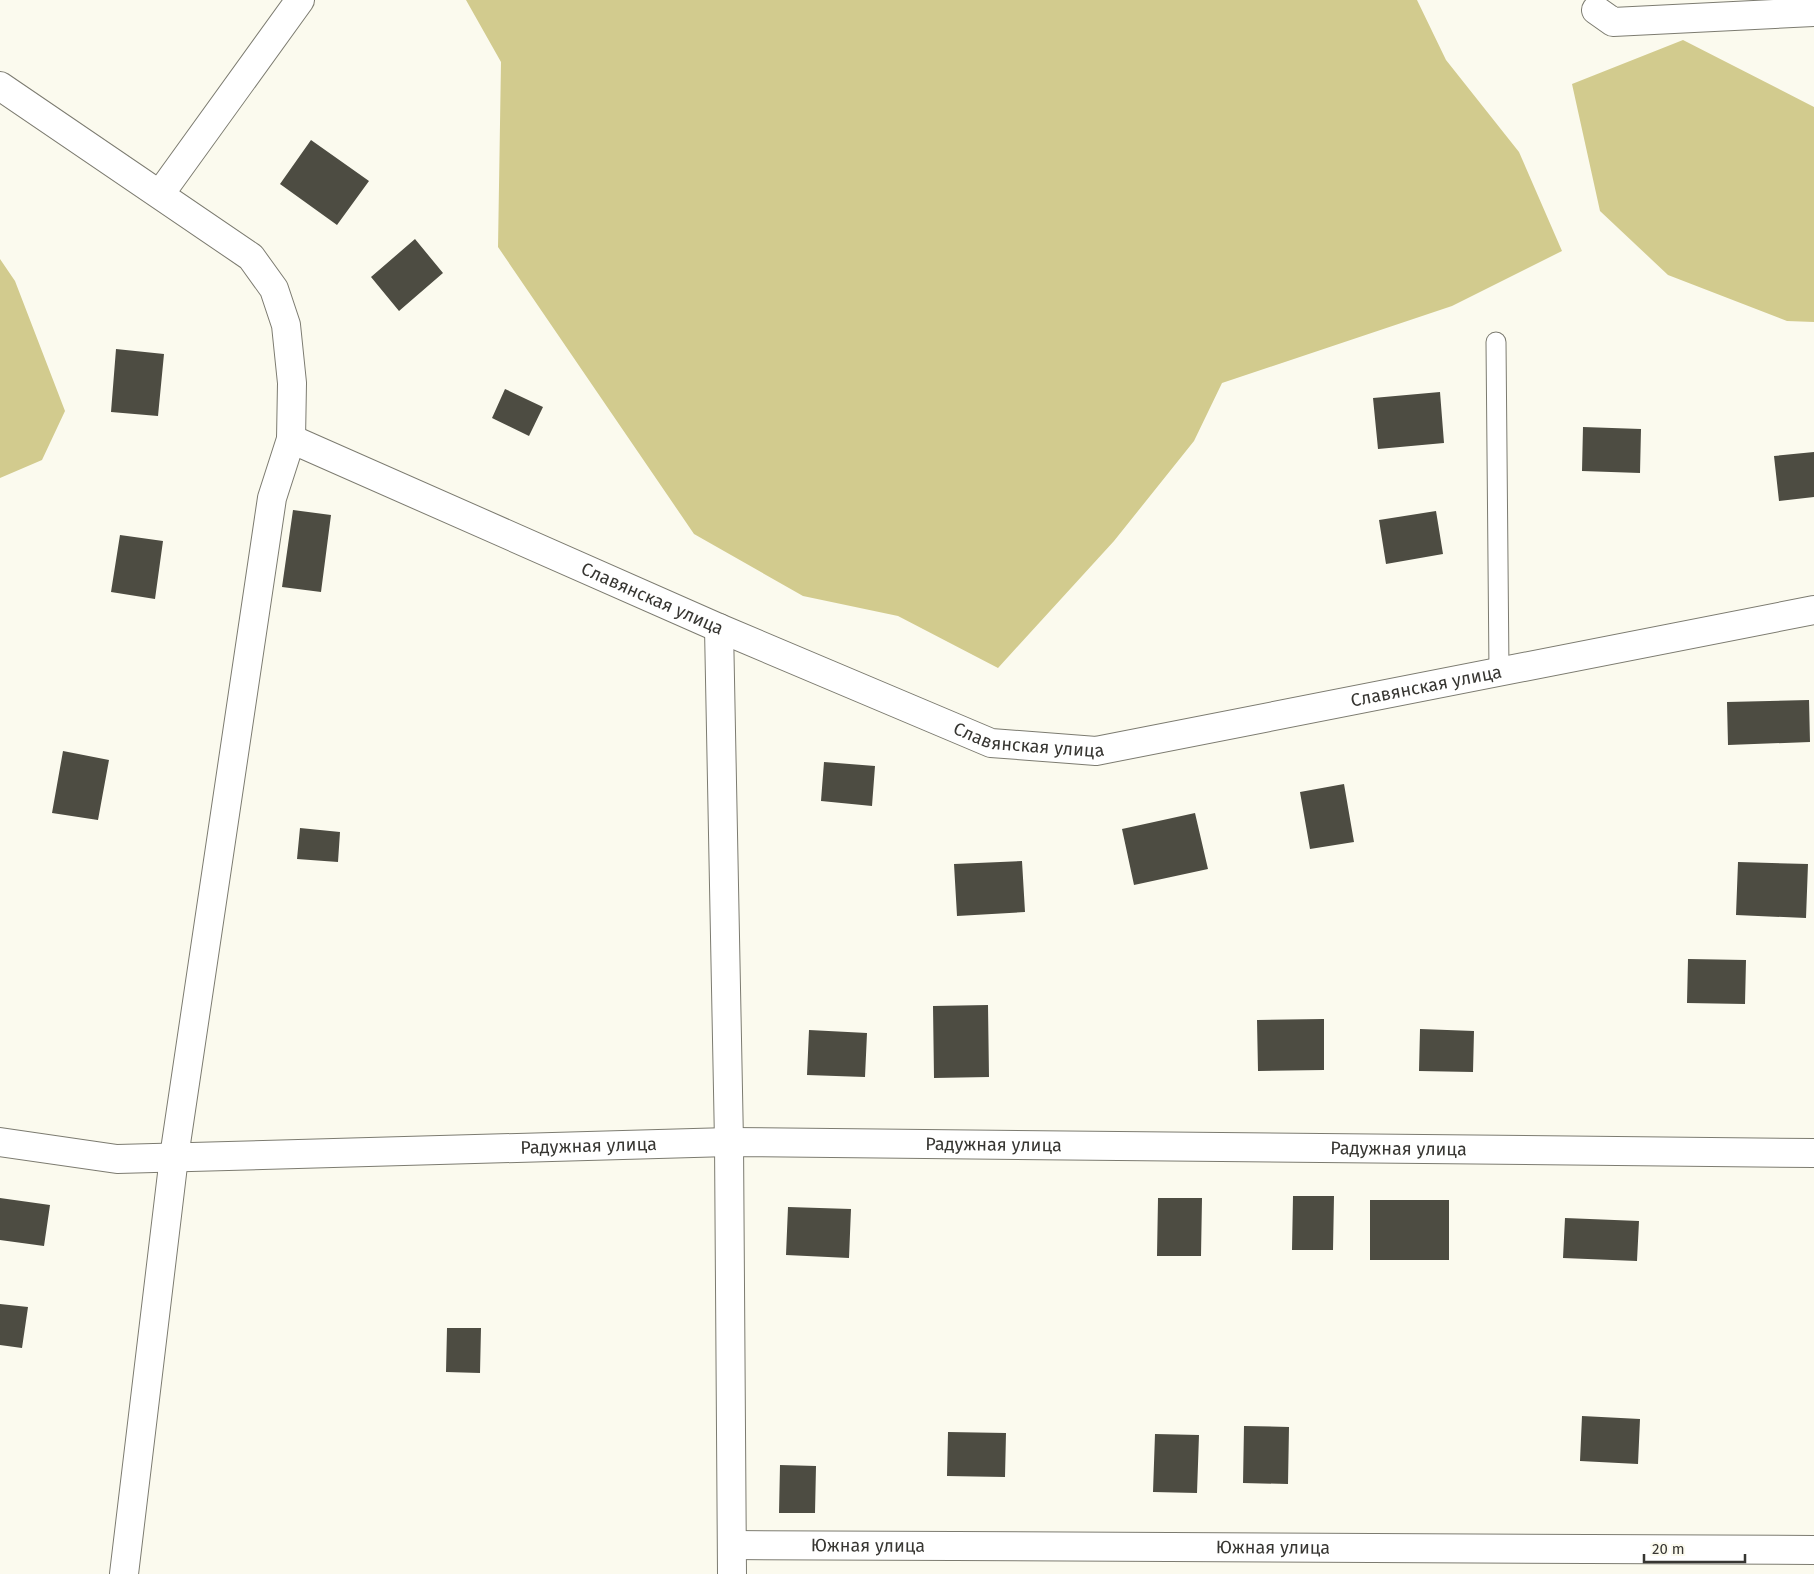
<svg xmlns="http://www.w3.org/2000/svg" width="1814" height="1574" viewBox="0 0 1814 1574" font-family="'Fira Sans',sans-serif">
	<style>
		.green { fill: #d2cb8e }
		.building { fill: #4d4c42 }
		.lines { fill: none; stroke-linecap: round; stroke-linejoin: round }
		.lane-casing { stroke: #7c7b70; stroke-width: 21 }
		.street-casing { stroke: #7c7b70; stroke-width: 30 }
		.lane { stroke: #fff; stroke-width: 19 }
		.street { stroke: #fff; stroke-width: 28 }
		.labels { text-anchor: middle; dominant-baseline: central; stroke-width: 5; stroke-linejoin: round; paint-order: stroke }
		.street-label { font-size: 18px; fill: #373632; stroke: #fbfaee }
	</style>
	<rect width="100%" height="100%" fill="#fbfaee"/>
	<path class="green" d="M466 0H1417L1446 60 1519 152 1562 251 1452 306 1222 383 1194 441 1114 541 998 668 898 616 803 596 694 534 498 247 501 62Z
		M1683 40 1814 107V322L1787 321 1668 275 1600 211 1572 84Z
		M0 259 15 281 65 411 42 460 0 478Z"/>
	<path class="building" d="M311 140 369 181 337 225 280 184Z
		M415 239 443 273 399 311 371 277Z
		M116 349 164 354 158 416 111 412Z
		M505 389 543 407 529 436 492 418Z
		M1440 392 1444 443 1378 449 1373 398Z
		M1583 427 1641 429 1640 473 1582 471Z
		M1814 452V497L1779 501 1774 456Z
		M293 510 331 515 321 592 282 587Z
		M1436 511 1443 554 1386 564 1379 520Z
		M120 535 163 541 155 599 111 592Z
		M1809 700 1810 742 1728 745 1727 702Z
		M63 751 109 760 98 820 52 813Z
		M824 762 875 766 872 806 821 801Z
		M1344 784 1354 842 1310 849 1300 792Z
		M1195 813 1208 869 1134 885 1122 829Z
		M300 828 340 832 338 862 297 859Z
		M1022 861 1025 912 957 916 954 864Z
		M1738 862 1808 864 1806 918 1736 915Z
		M1688 959 1746 960 1745 1004 1687 1003Z
		M988 1005 989 1077 934 1078 933 1006Z
		M1324 1019V1070L1258 1071 1257 1020Z
		M1420 1029 1474 1031 1473 1072 1419 1071Z
		M809 1030 867 1033 865 1077 807 1075Z
		M1293 1196H1334L1333 1250H1292Z
		M0 1198 50 1205 44 1246 0 1240Z
		M1158 1198H1202L1201 1256H1157Z
		M1370 1200H1449V1260H1370Z
		M788 1207 851 1209 849 1258 786 1255Z
		M1565 1218 1639 1221 1637 1261 1563 1258Z
		M0 1304 28 1307 22 1348 0 1345Z
		M447 1328H481L480 1373 446 1372Z
		M1582 1416 1640 1419 1638 1464 1580 1461Z
		M1244 1426 1289 1427 1288 1484 1243 1483Z
		M948 1432 1006 1433 1005 1477 947 1476Z
		M1155 1434 1199 1435 1197 1493 1153 1492Z
		M780 1465 816 1466 815 1513H779Z"/>
	<g class="lines">
		<defs>
			<path id="lane" d="M1496 342 1499 671"/>
			<g id="street">
				<path d="M1596 10 1613 22 1814 12"/>
				<path d="M0 86 251 257 274 289 286 325 292 383 291 439 272 498 174 1157 124 1574"/>
				<path d="M160 194 300 0"/>
				<path id="s1" d="M291 439 719 628 991 743 1096 751 1814 610"/>
				<path d="M719 628 729 1142 732 1574"/>
				<path id="s2" d="M0 1142 117 1159 729 1142 1814 1153"/>
				<path id="s3" d="M732 1545 1814 1550"/>
			</g>
		</defs>
		<use href="#lane" class="lane-casing"/>
		<use href="#street" class="street-casing"/>
		<use href="#lane" class="lane"/>
		<use href="#street" class="street"/>
	</g>
	<g class="labels">
		<g class="street-label">
			<text stroke="none"><textPath href="#s1" startOffset="395">Славянская улица</textPath></text>
			<text stroke="none"><textPath href="#s1" startOffset="1205">Славянская улица</textPath></text>
			<text stroke="none"><textPath href="#s1" startOffset="800">Славянская улица</textPath></text>
			<text stroke="none"><textPath href="#s2" startOffset="995">Радужная улица</textPath></text>
			<text stroke="none"><textPath href="#s2" startOffset="590">Радужная улица</textPath></text>
			<text stroke="none"><textPath href="#s2" startOffset="1400">Радужная улица</textPath></text>
			<text stroke="none"><textPath href="#s3" startOffset="136">Южная улица</textPath></text>
			<text stroke="none"><textPath href="#s3" startOffset="541">Южная улица</textPath></text>
		</g>
	</g>
	<path d="M1644 1554v8h101v-8" fill="none" stroke="#373632" stroke-width="2.5"/>
	<text x="1652" y="1554" font-size="15" fill="#373632" stroke="#fbfaee" stroke-width="4" paint-order="stroke">20 m</text>
</svg>
